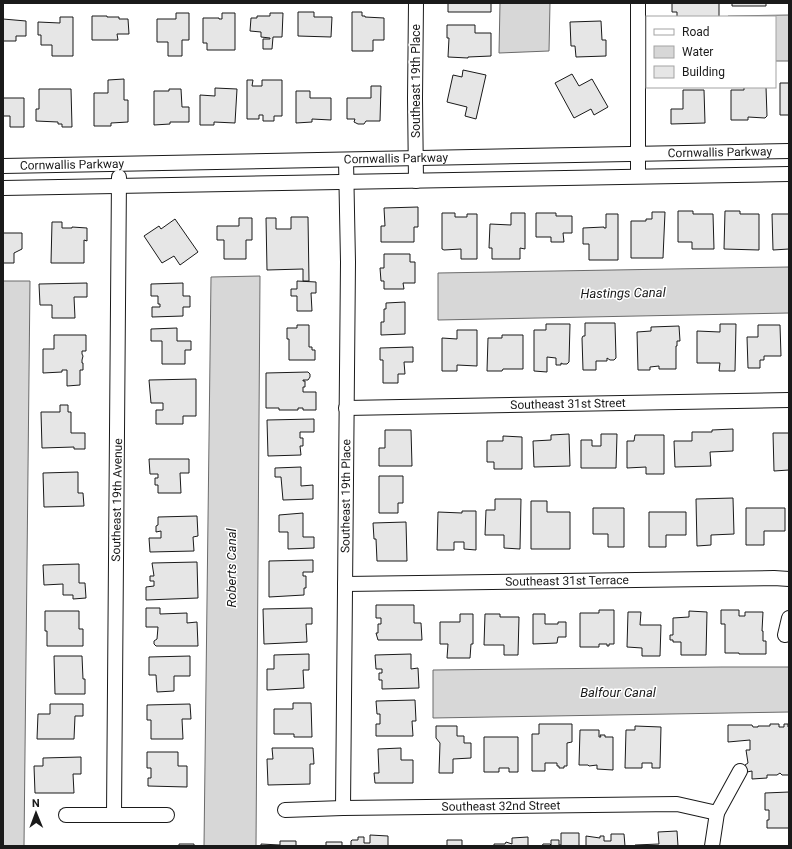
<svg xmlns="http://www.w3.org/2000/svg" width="792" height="849" viewBox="0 0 792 849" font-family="Roboto,sans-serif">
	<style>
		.water { fill: #d7d7d7; stroke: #6a6a6a }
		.building { fill: #e6e6e6; stroke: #1a1a1a }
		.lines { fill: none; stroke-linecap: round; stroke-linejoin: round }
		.minor-casing { stroke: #1a1a1a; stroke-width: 16 }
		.minor { stroke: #fff; stroke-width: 14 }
		.labels { text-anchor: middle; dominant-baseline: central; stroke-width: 3; stroke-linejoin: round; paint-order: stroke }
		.street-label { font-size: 12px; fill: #1a1a1a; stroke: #fff }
		.water-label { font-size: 13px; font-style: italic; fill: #1a1a1a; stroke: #fff }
	</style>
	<rect width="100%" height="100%" fill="#fff"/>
	<path class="water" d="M500 3H550L549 51 499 53Z
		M789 15V61H775V17H728V16Z
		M789 267V313L438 320V273Z
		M260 276 256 846H204L211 277Z
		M3 281H30L24 846H3Z
		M722 667H789V712L433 718V670Z"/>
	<path class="building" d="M448 3H491V12H448Z
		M672 3H719V17H677V12H672Z
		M732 3H766V6H732Z
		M298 12H314V17H332L331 37 298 36Z
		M352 12H362V16H365V17L384 18V40H373V51H352Z
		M176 13H189V40H182V56H168V42H157V19H176Z
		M222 13H235V50H207V43H203V18H219V19H222Z
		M270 13H283L282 37H273L272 49H263V39H270V38L261 37V32L250 31 251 18H257V16H270Z
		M92 16H107V17H119V19H128L129 34H117L118 40H92Z
		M60 17H73V56H52V45H41V35H38V22L60 23Z
		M3 19 26 21V36H16V41H3Z
		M601 21 602 40H606V56L576 57 575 46H571L570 22Z
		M447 25H475V33H491V56L468 57V58L448 57 449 38H447Z
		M463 70 486 75 476 119 465 116 467 107 447 102 453 75 462 77Z
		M572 74 579 86 592 79 608 107 594 115 591 109 574 118 555 83Z
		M124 79V100H128V122L111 123V126H94V93H108V80Z
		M247 80H253L252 86H262V80H282V116H274V121H263V115H259V119H247Z
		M780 83H789V115H780Z
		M371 86H381L380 121H366L364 124H358L354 122 355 119H347V98H371Z
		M744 87H766L767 116 765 118 748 117V120H731V90H744Z
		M215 88 237 89 235 123 214 122V125H200V95L215 96Z
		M39 89H71L72 127H62V124H58V122L36 121V109H39Z
		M169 89H181L182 107H189V122H170V124L154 125V91H169Z
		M683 90H704L705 123 671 124V109H683Z
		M296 91H310V98H331V120L312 119V122L296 123Z
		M3 98H24V127H10V116H3Z
		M418 207V227H414V242H381V226H385L384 208Z
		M678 211H693V214H713L714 249H692V242H678Z
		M725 211H740V214H759V250L724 249Z
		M652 212H665L663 258H631V221H646V219H652Z
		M442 213H455V217H467V214H477V259H461V249L444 250 442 249Z
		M511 213H525V249L520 248V259H492V248H489L490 224 511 225Z
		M536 213H556V216H572V233H563L564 242H551V237H536Z
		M606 214H618V260H589V244H583V228L604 227V228H606Z
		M772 214H789V249L773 250Z
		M291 217H308L309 281H303V269L267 270 266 218H276V229H291Z
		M239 218H252V240H246V259H224V240H217V226H239Z
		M175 219 198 252 180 265 174 256 162 263 144 236 159 226 161 229Z
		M52 222H62V228H72V227L87 228V241L84 240V263H51Z
		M3 230V233H22V249L14 253V263H3Z
		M384 254H410V262H415V283H403L404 289H384V281H381L380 268H384Z
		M297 281 316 282V293H311L312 311H297V296H291V289H297Z
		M87 283V297H74L75 318H52V305H40L39 284Z
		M183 283V296H190V307H183V316L152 317V307H160V304H158V296H151V284Z
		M405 302V334L381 335V322H384V309H386V303Z
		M585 323H615L616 358 614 360H610L607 358V361H596V370H583L582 338 583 336H585Z
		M546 324H570L569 362 567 364H563L561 363V365H556V358L547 357V372L534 371V330H546Z
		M720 324H736L735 371H719L720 363H697V331L720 332Z
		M297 325H309V347H312V350H315V360H289V339H287V328H297Z
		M758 325H780L781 356H764V360H760V368H748L747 337H758Z
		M679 326 680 341H677V346H676V369H659V366L650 367V370H638L637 332 651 331V327Z
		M177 328V341H191V350H185V364H162V341H151V329Z
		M457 330H477V366L457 365V371H442V338L457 339Z
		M54 335H86V351H82V354L83 356 82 360V363H83V370H80V385L67 386V370H62V372L43 373V349H54Z
		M502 335H523V369H503L502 371H487L488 338H502Z
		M413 347V362H404L405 374H398V383H383V360H380V348Z
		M308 372 310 374V377L308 380H303V381H305V387H303V392H316V410H303V408H298V410H279V408H266V373Z
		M196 379V416H183V424H156V410H163V403H151L149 380Z
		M60 405H68V412H71V433H85V449H74V447L42 448 41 412H60Z
		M314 419V432H300V438H303V446H300L301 455 268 456 267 420Z
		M733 429V451L710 452 711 466 675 467 674 441H692V432H712V430Z
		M385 430H411L412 466H379V448H385Z
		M773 433H789V470L774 471Z
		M569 434 570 466 534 467 533 441 551 440V435Z
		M601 434H617L616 468H581V440H592V446H601Z
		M635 435H664V474H646V467L627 468V441H634Z
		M503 436 522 437V469H494V462H487V441H503Z
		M149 459H189V473H180L181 493H158V485H155V478H158V474H150Z
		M301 467V486L313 485V499L283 500 281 477H275V468Z
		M78 472V493H83L84 506 44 507 43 473Z
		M379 476H403V503H398V513H379Z
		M733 498 734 534 711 535V545L697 546 696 499Z
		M495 499H521L520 549 504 548V535H485L486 510H495Z
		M531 501H547V512H570V549H531Z
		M593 508H624V547H608V534H593Z
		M746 508H785V531H764V545H746Z
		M462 511H476V550L464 549V542H454V550H437L438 512 462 513Z
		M649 512H686V535H666V547H649Z
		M303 513V537H314V548L288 549V532H279V515Z
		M197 516 198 536 193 537 194 551 150 552 149 538H161V531L156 532V526L158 525V517Z
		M406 522 407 561H377L376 539H374L373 523Z
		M313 560V572H303V576H306V588H304V595L269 597V561Z
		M197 562 198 598 146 600V587L154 586V581H150V576H154L152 563Z
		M79 564V583H85L86 598 73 599V595H63V584L44 585 43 565Z
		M376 605H414V623H421L422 640H378L376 633H378V624H381V618H376Z
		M146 608H160V614L187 613V623L197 622 198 646H156L154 644V641L157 639 158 627H146Z
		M312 608V624H306L307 642 264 644 263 609Z
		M599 610H614V644H609V646H607V644H599V647H580V613H599Z
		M721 610H739V616H745V612H763L762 631H763V641H766V654H739V653H725V624H721Z
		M45 611H79V629H83V646H47V631H45Z
		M689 611 707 612 706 655H681V642H673V640H670V635H673V618L689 617Z
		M628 612H641L640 625H661L660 656H642V648L627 647Z
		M460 614H473V644H471L470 658H447L448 644H440V622H460Z
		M485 614H500V617H519L518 655H504V645H484Z
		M533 614H545V624H558V622H566V637H558L557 643 533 644Z
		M309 654V670H303L304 688 267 690V669H274V655Z
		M411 654V669L418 668 419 688 382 689V680H379V673H382V669H376L375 655Z
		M54 656H82L83 679H85V694H55Z
		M190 656V676H174V691L157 692 156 675H149V657Z
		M415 700 416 721H412L413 736H376V724H380V714H377L376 701Z
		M293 703H311L312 737H294V734H274V709H293Z
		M50 704H83V716H75L74 739H37L38 714H50Z
		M190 704 191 719H182L183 739H151V720H147V705Z
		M539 724H572V742L567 743V766H564V768H559V766H557V763H545V771H532V734H539Z
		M770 724H779V727H784V724H788V727H789V775H782L780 773 777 775H767V778L752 779V771L747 772 745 769V765L748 763 746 750H750V740L728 742V725H752L753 727H758V726H770Z
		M436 726H457V736H464V743H471V758L453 759V773H439L440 743 436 738Z
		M635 726 661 727 660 768H652V763H642V768H625L626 730H635Z
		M580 730H599V737H601L600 735H605V737H613V770L597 769V765L589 766 588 765H579Z
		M484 737H518V772H509V768H499V772H484Z
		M272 748H313L314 764H310V784L268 785 267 759H273Z
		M401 748V760H413V783H375L374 773H379L378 749Z
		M147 752H178V766H187V787L148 786V778H151V768H147Z
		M81 757V774H73L74 793H35L34 766H43V758Z
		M789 792V828H767V820H769V810H765V793Z
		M677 831 678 846H635V845L659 844 658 832Z
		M561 833H579V846H542L543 844H550L551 845V840H559V845H561Z
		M611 834H624L625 846H586V836L600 838V836H604V841H611Z
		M370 835 388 836V846H351V841L352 840H358V837H364V843H370Z
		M528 837V846H494V844H505L506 842 512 844V838Z
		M447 840H462V846H447Z
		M280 841H296V846H261V844L280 845Z
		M326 842H342V846H326Z
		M179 844H194V846H179Z"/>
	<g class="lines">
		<defs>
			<g id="minor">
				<path d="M416 3 415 98 416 181"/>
				<path id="s1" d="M3 166 789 151"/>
				<path d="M638 176V3"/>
				<path d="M119 177 114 815H167"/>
				<path d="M3 188 789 174"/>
				<path id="s2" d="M346 408 789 400"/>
				<path id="s3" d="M345 584 774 578 789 579"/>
				<path d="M785 635 789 618"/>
				<path id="s4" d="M343 808 348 262 346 160"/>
				<path id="s5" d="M285 810 343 808 677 804 717 813 740 771"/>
				<path d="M66 815H114"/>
				<path d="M712 846 717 813"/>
			</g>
		</defs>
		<use href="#minor" class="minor-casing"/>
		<use href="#minor" class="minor"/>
	</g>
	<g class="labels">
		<g class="street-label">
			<text transform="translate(416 81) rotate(-90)">Southeast 19th Place</text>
			<text stroke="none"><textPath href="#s1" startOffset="717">Cornwallis Parkway</textPath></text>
			<text stroke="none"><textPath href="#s1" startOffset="393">Cornwallis Parkway</textPath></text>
			<text stroke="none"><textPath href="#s1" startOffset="69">Cornwallis Parkway</textPath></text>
			<text stroke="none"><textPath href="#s2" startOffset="222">Southeast 31st Street</textPath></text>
			<text stroke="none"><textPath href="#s4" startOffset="312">Southeast 19th Place</textPath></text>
			<text transform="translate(117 500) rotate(-89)">Southeast 19th Avenue</text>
			<text stroke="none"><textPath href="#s3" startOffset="222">Southeast 31st Terrace</textPath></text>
			<text stroke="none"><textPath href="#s5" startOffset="216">Southeast 32nd Street</textPath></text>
		</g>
		<g class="water-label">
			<text transform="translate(623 293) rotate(-1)">Hastings Canal</text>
			<text transform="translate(231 568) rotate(-90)">Roberts Canal</text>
			<text x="618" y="692">Balfour Canal</text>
		</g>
	</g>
	<rect width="792" height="849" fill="none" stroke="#1a1a1a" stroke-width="8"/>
	<rect x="646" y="16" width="130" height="72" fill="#ffffff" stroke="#a3a3a3"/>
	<rect x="654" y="29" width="20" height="6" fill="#ffffff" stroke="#a3a3a3"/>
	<text x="682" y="36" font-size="12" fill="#1a1a1a">Road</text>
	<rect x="654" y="46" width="20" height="12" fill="#d7d7d7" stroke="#a3a3a3"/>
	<text x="682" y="56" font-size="12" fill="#1a1a1a">Water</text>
	<rect x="654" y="66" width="20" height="12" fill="#e6e6e6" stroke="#a3a3a3"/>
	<text x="682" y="76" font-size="12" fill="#1a1a1a">Building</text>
	<g transform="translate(36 813) rotate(359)" stroke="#ffffff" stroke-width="3" paint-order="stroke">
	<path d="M0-3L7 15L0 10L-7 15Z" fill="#1a1a1a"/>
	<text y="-6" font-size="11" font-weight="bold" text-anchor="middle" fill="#1a1a1a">N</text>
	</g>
</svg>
